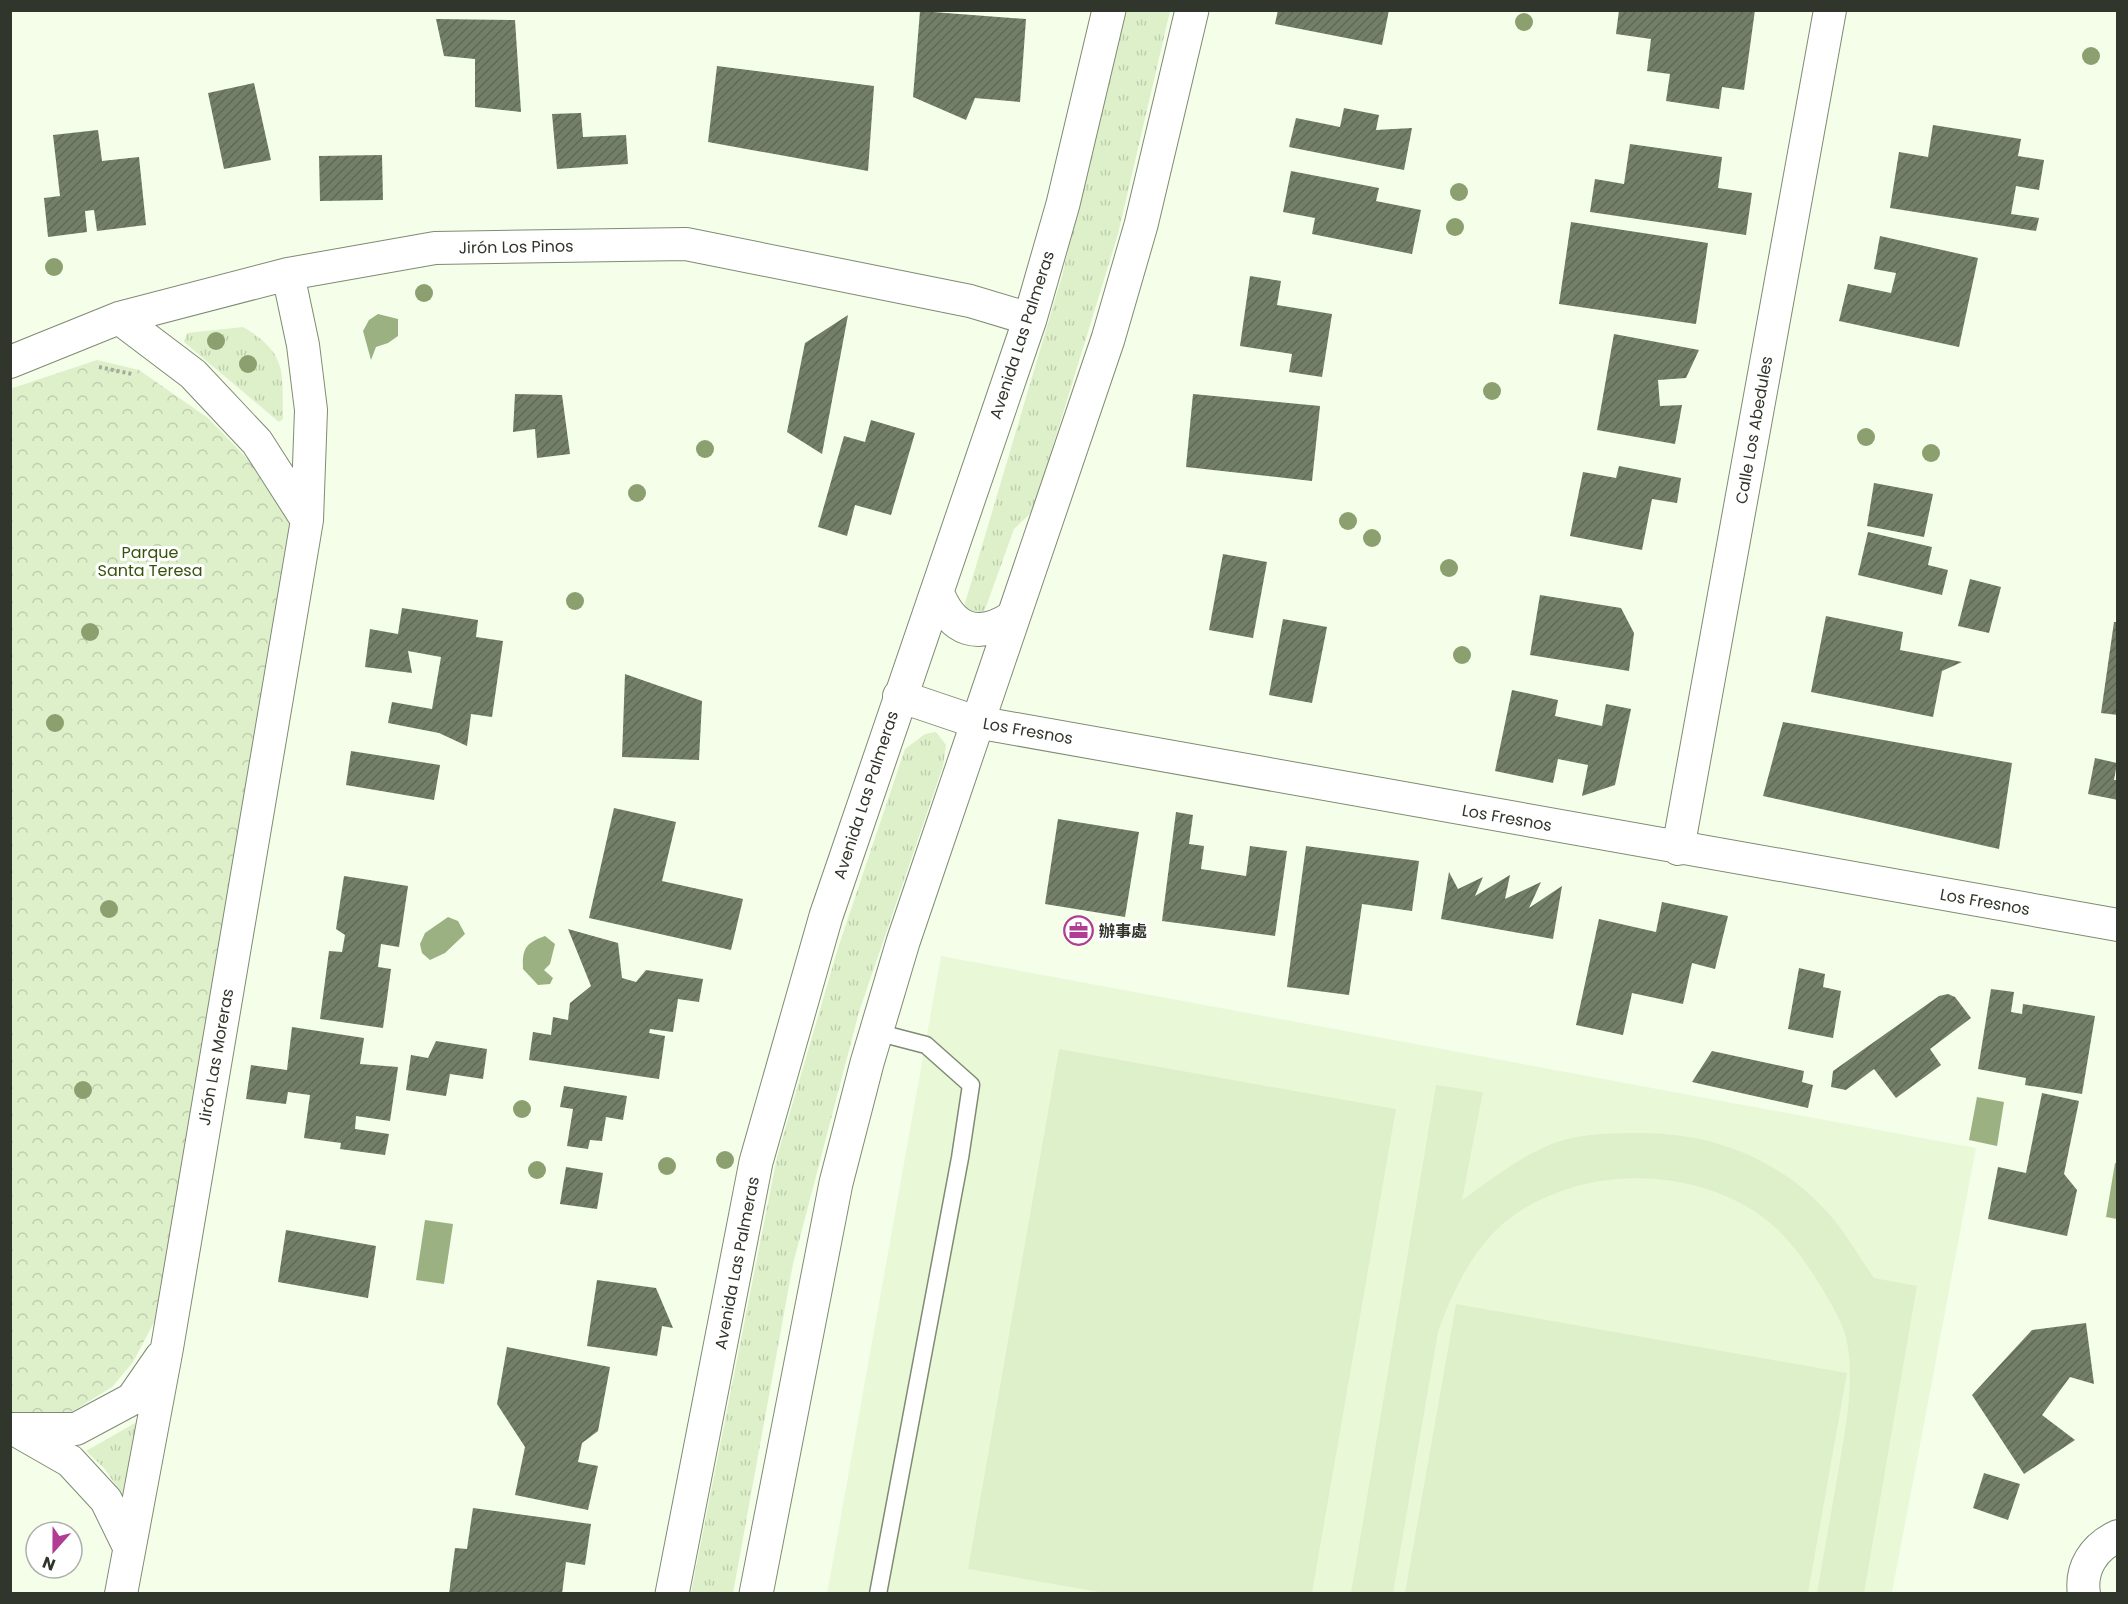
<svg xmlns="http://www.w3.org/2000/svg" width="2128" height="1604" viewBox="0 0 2128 1604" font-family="Poppins,'Noto Sans SC',sans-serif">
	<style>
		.built { fill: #e9f9d8 }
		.grass { fill: url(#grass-tufts) }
		.park { fill: url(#park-crowns) }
		.pitch { fill: #def0ca }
		.water { fill: #9bb182 }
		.building { fill: url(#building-hatch) }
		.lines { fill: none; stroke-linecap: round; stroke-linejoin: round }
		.lane-casing { stroke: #7f8b73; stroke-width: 19 }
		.street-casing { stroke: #7f8b73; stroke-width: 34 }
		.secondary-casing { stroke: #7f8b73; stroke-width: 35 }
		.path { stroke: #a3ab9a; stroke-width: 4; stroke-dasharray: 3 3; stroke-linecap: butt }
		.lane { stroke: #fff; stroke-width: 16 }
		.street { stroke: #fff; stroke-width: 32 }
		.secondary { stroke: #fff; stroke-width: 33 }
		.tree { fill: #8c9f6e }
		.labels { text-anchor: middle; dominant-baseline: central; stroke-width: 6; stroke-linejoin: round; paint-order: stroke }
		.street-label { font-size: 16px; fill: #31362c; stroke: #fff }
		.park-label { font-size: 16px; fill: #37520a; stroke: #fff }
		.poi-label { font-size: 16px; font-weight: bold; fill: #31362c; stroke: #fff; text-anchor: start }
	</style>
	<defs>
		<pattern id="grass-tufts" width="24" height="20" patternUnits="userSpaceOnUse" patternTransform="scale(1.5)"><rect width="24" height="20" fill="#def0ca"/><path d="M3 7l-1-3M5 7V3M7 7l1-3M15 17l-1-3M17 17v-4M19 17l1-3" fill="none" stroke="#bfceae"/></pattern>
		<pattern id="park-crowns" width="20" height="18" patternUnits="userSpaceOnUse" patternTransform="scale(1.5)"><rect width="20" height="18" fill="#def0ca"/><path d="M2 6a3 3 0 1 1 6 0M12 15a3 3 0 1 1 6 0" fill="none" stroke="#bfceae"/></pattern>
		<pattern id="building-hatch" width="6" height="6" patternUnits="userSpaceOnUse" patternTransform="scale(1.5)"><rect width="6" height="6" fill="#737f68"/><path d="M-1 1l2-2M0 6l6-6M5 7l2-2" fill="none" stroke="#5f6956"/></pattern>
	</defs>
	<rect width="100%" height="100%" fill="#f4fee9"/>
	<path class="built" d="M941 956 1976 1148 1892 1593 827 1594Z"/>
	<path class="grass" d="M1123 11H1170L1118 234 1033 511 1014 529 983 615 963 610 1062 276Z
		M243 327C288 353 282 372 283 419L279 422 184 342 187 333Z
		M936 732 946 745 943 766 859 1012 793 1264 733 1593H691L777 1157 838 948 905 749 925 734Z
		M135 1423V1438L122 1494 104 1468 86 1451Z"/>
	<path class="park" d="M97 360 139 370 208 418 266 478 297 537 160 1311 133 1362 112 1387 73 1411 56 1416 10 1415V389Z"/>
	<path class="pitch" d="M1059 1049 1396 1109 1312 1593H1105L968 1569Z
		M1436 1085 1483 1092 1462 1200C1492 1179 1520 1156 1554 1143 1581 1133 1616 1133 1645 1133 1720 1134 1791 1164 1838 1225 1851 1242 1862 1261 1874 1278L1917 1286 1864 1593H1817C1824 1553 1831 1513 1838 1473 1845 1430 1855 1385 1847 1342 1843 1322 1830 1302 1820 1285 1803 1257 1781 1228 1754 1211 1683 1166 1582 1167 1513 1216 1475 1243 1453 1290 1438 1332L1393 1593H1351Z
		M1456 1304 1847 1373 1808 1593H1405Z"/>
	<path class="water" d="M378 314 398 319V336L388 343 376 347 371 360 363 331 369 320Z
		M448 917 458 921 465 934 445 953 430 960 422 953 420 944 425 933Z
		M545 936 555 944 550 964 544 970 553 978 550 984 538 985 523 969C522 948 526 943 545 936Z
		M1977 1097 2004 1102 1997 1146 1969 1140Z
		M2115 1163 2118 1164 2117 1219 2106 1217Z
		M425 1220 453 1224 444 1284 416 1280Z"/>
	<path class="building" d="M1278 10H1389L1382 45 1275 24Z
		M1619 10H1755L1744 90 1722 87 1719 109 1666 101 1670 74 1647 71 1651 39 1616 34Z
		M920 11 1026 19 1020 102 975 98 966 120 913 97Z
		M436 19 515 20 521 112 475 107V59L444 56Z
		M717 66 874 86 868 171 708 142Z
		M254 83 271 160 224 169 208 93Z
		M1344 108 1379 115 1376 130 1412 128 1404 170 1289 147 1296 118 1340 127Z
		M581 113 583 137 626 135 628 164 557 169 552 114Z
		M1933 125 2021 139 2018 156 2044 160 2039 190 2016 186 2011 214 2039 218 2036 231 1890 208 1899 152 1928 157Z
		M98 130 102 161 139 157 146 225 97 231 94 210 85 211 87 232 48 237 44 198 60 196 53 135Z
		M1630 144 1722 157 1718 188 1752 193 1746 235 1590 212 1595 179 1624 184Z
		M382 155 383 200 320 201 319 156Z
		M1291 171 1379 188 1376 201 1421 210 1412 254 1312 234 1315 218 1283 212Z
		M1571 222 1708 243 1696 324 1559 304Z
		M1880 236 1978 258 1959 347 1839 321 1848 284 1891 293 1896 273 1874 269Z
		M1250 276 1281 281 1277 305 1332 314 1322 377 1289 372 1292 354 1240 346Z
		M848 315 822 454 787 432 805 343Z
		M1614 334 1699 350 1686 378 1658 380 1660 406 1682 405 1675 444 1597 430Z
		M515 394 562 395 570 454 537 458 535 429 513 432Z
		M1193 394 1320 406 1312 481 1186 467Z
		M871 420 915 433 891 515 855 505 847 536 818 527 844 436 865 442Z
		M1619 466 1681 478 1677 503 1652 499 1642 550 1570 536 1583 472 1616 478Z
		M1874 483 1933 494 1924 537 1867 526Z
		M1868 532 1932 547 1928 565 1948 570 1942 595 1858 575Z
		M1223 554 1267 562 1253 638 1209 630Z
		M1970 579 2001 587 1989 633 1958 626Z
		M1540 595 1621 608 1634 633 1629 671 1530 655Z
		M402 608 478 620 476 637 503 641 492 717 471 714 467 746 439 733 388 723 392 702 432 709 441 657 408 651 412 673 365 667 370 629 398 634Z
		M1826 616 1903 632 1900 650 1962 662 1942 671 1933 717 1811 692Z
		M1283 619 1327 627 1312 703 1269 695Z
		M2114 622H2118V715L2101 713Z
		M625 674 702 701 699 760 622 757Z
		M1512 690 1558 700 1555 716 1602 726 1606 704 1631 709 1615 785 1582 796 1588 765 1558 759 1553 783 1495 771Z
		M1783 722 2012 763 1999 849 1763 796Z
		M351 751 440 765 434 800 346 785Z
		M2095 758 2117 763 2114 780H2118V800L2088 794Z
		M614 808 676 822 662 881 743 899 731 950 589 918Z
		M1176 812 1193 815 1189 844 1204 846 1201 869 1246 876 1250 846 1287 851 1275 936 1162 921Z
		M1058 819 1139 832 1125 917 1045 904Z
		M1306 846 1419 861 1412 911 1362 904 1349 995 1287 987Z
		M1449 872 1458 889 1483 877 1475 896 1510 875 1505 899 1541 882 1529 908 1562 886 1553 939 1441 919Z
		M344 876 408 886 399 947 381 944 378 967 391 969 383 1028 320 1019 329 951 342 952 345 935 336 929Z
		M1662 902 1728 916 1715 969 1692 963 1683 1004 1632 993 1623 1035 1576 1025 1599 919 1656 932Z
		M568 929 618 943 622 978 636 982 646 970 703 979 699 1002 678 999 673 1032 650 1029 649 1033 665 1036 659 1079 529 1060 533 1032 551 1035 553 1017 568 1020 570 1003 591 986Z
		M1799 968 1825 974 1823 987 1841 991 1833 1038 1788 1029Z
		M1991 989 2014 992 2011 1012 2022 1014 2023 1004 2095 1016 2082 1094 2025 1085 2026 1078 1978 1069Z
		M1948 994 1955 997 1971 1018 1930 1049 1941 1065 1896 1098 1874 1069 1846 1090 1831 1087 1833 1071 1939 996Z
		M292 1027 364 1038 360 1064 398 1067 390 1121 356 1116 355 1129 389 1134 385 1155 340 1149 341 1143 304 1138 310 1095 288 1092 286 1104 246 1099 251 1065 287 1070Z
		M436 1041 487 1049 483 1079 450 1074 446 1096 406 1090 411 1055 428 1058Z
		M1712 1051 1804 1071 1802 1082 1813 1085 1808 1108 1692 1082Z
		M564 1086 627 1096 623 1120 606 1117 602 1141 590 1140 588 1149 567 1146 573 1109 560 1107Z
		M2042 1093 2079 1101 2064 1174 2077 1190 2067 1236 1988 1219 1998 1167 2026 1173Z
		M566 1167 603 1173 597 1209 560 1204Z
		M286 1230 376 1246 368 1298 278 1282Z
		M597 1280 656 1288 673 1328 662 1326 657 1356 587 1346Z
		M2086 1323 2094 1384 2070 1377 2042 1415 2075 1440 2024 1474 1972 1395 2032 1330Z
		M507 1347 610 1367 598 1431 582 1443 578 1462 598 1466 588 1510 515 1495 525 1447 497 1404Z
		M1984 1473 2020 1484 2008 1520 1973 1508Z
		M473 1508 591 1524 585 1565 566 1562 562 1594H449L455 1548 467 1549Z"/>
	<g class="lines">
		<defs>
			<path id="lane" d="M876 1032 926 1045 971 1085 960 1158 878 1594"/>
			<path id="street" d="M119 318 193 374 257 442 307 520
				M10 362 119 318 288 274 435 248 686 244 970 301 1030 319
				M899 696 976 722 2118 925
				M1678 849 1830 10
				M14 1429H76L132 1399 161 1357
				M14 1429 70 1461 106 1500 129 1547
				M121 1594 167 1348 307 520 311 410 303 345 288 274
				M2084 1594C2080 1568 2094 1547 2118 1536"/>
			<path id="secondary" d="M937 592C952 631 978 640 1013 617
				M672 1594 756 1162 826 916 1030 319 1063 204 1109 10
				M756 1594 836 1183 867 1063 903 942 1108 339 1141 225 1192 10"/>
		</defs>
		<use href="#lane" class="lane-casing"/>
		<use href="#street" class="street-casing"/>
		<use href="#secondary" class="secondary-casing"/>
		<path class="path" d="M99 367 132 374"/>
		<use href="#lane" class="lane"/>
		<use href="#street" class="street"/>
		<use href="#secondary" class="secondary"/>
	</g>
	<g class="tree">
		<circle cx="1524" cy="22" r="9"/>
		<circle cx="2091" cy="56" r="9"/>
		<circle cx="1459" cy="192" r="9"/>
		<circle cx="1455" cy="227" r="9"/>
		<circle cx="54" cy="267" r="9"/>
		<circle cx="424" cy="293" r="9"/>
		<circle cx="216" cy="341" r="9"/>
		<circle cx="248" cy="364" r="9"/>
		<circle cx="1492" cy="391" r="9"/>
		<circle cx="1866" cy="437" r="9"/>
		<circle cx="705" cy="449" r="9"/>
		<circle cx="1931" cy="453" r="9"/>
		<circle cx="637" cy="493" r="9"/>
		<circle cx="1348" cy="521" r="9"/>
		<circle cx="1372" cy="538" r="9"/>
		<circle cx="1449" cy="568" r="9"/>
		<circle cx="575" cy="601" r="9"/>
		<circle cx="90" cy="632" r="9"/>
		<circle cx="1462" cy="655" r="9"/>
		<circle cx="55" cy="723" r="9"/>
		<circle cx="109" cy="909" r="9"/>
		<circle cx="83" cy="1090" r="9"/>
		<circle cx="522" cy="1109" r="9"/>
		<circle cx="725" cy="1160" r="9"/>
		<circle cx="667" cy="1166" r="9"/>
		<circle cx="537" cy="1170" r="9"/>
	</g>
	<defs>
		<symbol id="office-ring" viewBox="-11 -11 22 22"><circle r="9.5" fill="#fff" stroke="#b03c94" stroke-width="1.5"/><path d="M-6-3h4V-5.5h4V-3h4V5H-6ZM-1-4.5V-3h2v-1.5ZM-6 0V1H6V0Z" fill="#b03c94"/></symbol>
	</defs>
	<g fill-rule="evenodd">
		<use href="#office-ring" x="1062" y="914" width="33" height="33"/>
	</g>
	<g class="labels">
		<g class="street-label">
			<text transform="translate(516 247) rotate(-1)">Jirón Los Pinos</text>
			<text transform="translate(1022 335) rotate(-72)">Avenida Las Palmeras</text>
			<text transform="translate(1754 430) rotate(-80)">Calle Los Abedules</text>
			<text transform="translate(1028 731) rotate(10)">Los Fresnos</text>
			<text transform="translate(866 795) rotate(-72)">Avenida Las Palmeras</text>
			<text transform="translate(1507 818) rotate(10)">Los Fresnos</text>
			<text transform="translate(1985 902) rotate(10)">Los Fresnos</text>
			<text transform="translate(216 1057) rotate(-80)">Jirón Las Moreras</text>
			<text transform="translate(737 1263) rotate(-79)">Avenida Las Palmeras</text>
		</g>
		<g class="park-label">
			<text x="150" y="552">Parque<tspan x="150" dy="18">Santa Teresa</tspan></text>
		</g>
		<g class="poi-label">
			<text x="1099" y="931">辦事處</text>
		</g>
	</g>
	<rect width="2128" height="1604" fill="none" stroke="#31362c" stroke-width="24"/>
	<g transform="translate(54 1550) rotate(201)"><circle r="28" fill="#ffffff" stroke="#adafab" stroke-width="1.5"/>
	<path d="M0-4.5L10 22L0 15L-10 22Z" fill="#b03c94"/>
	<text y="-9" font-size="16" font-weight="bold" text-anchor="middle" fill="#31362c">N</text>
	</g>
</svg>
